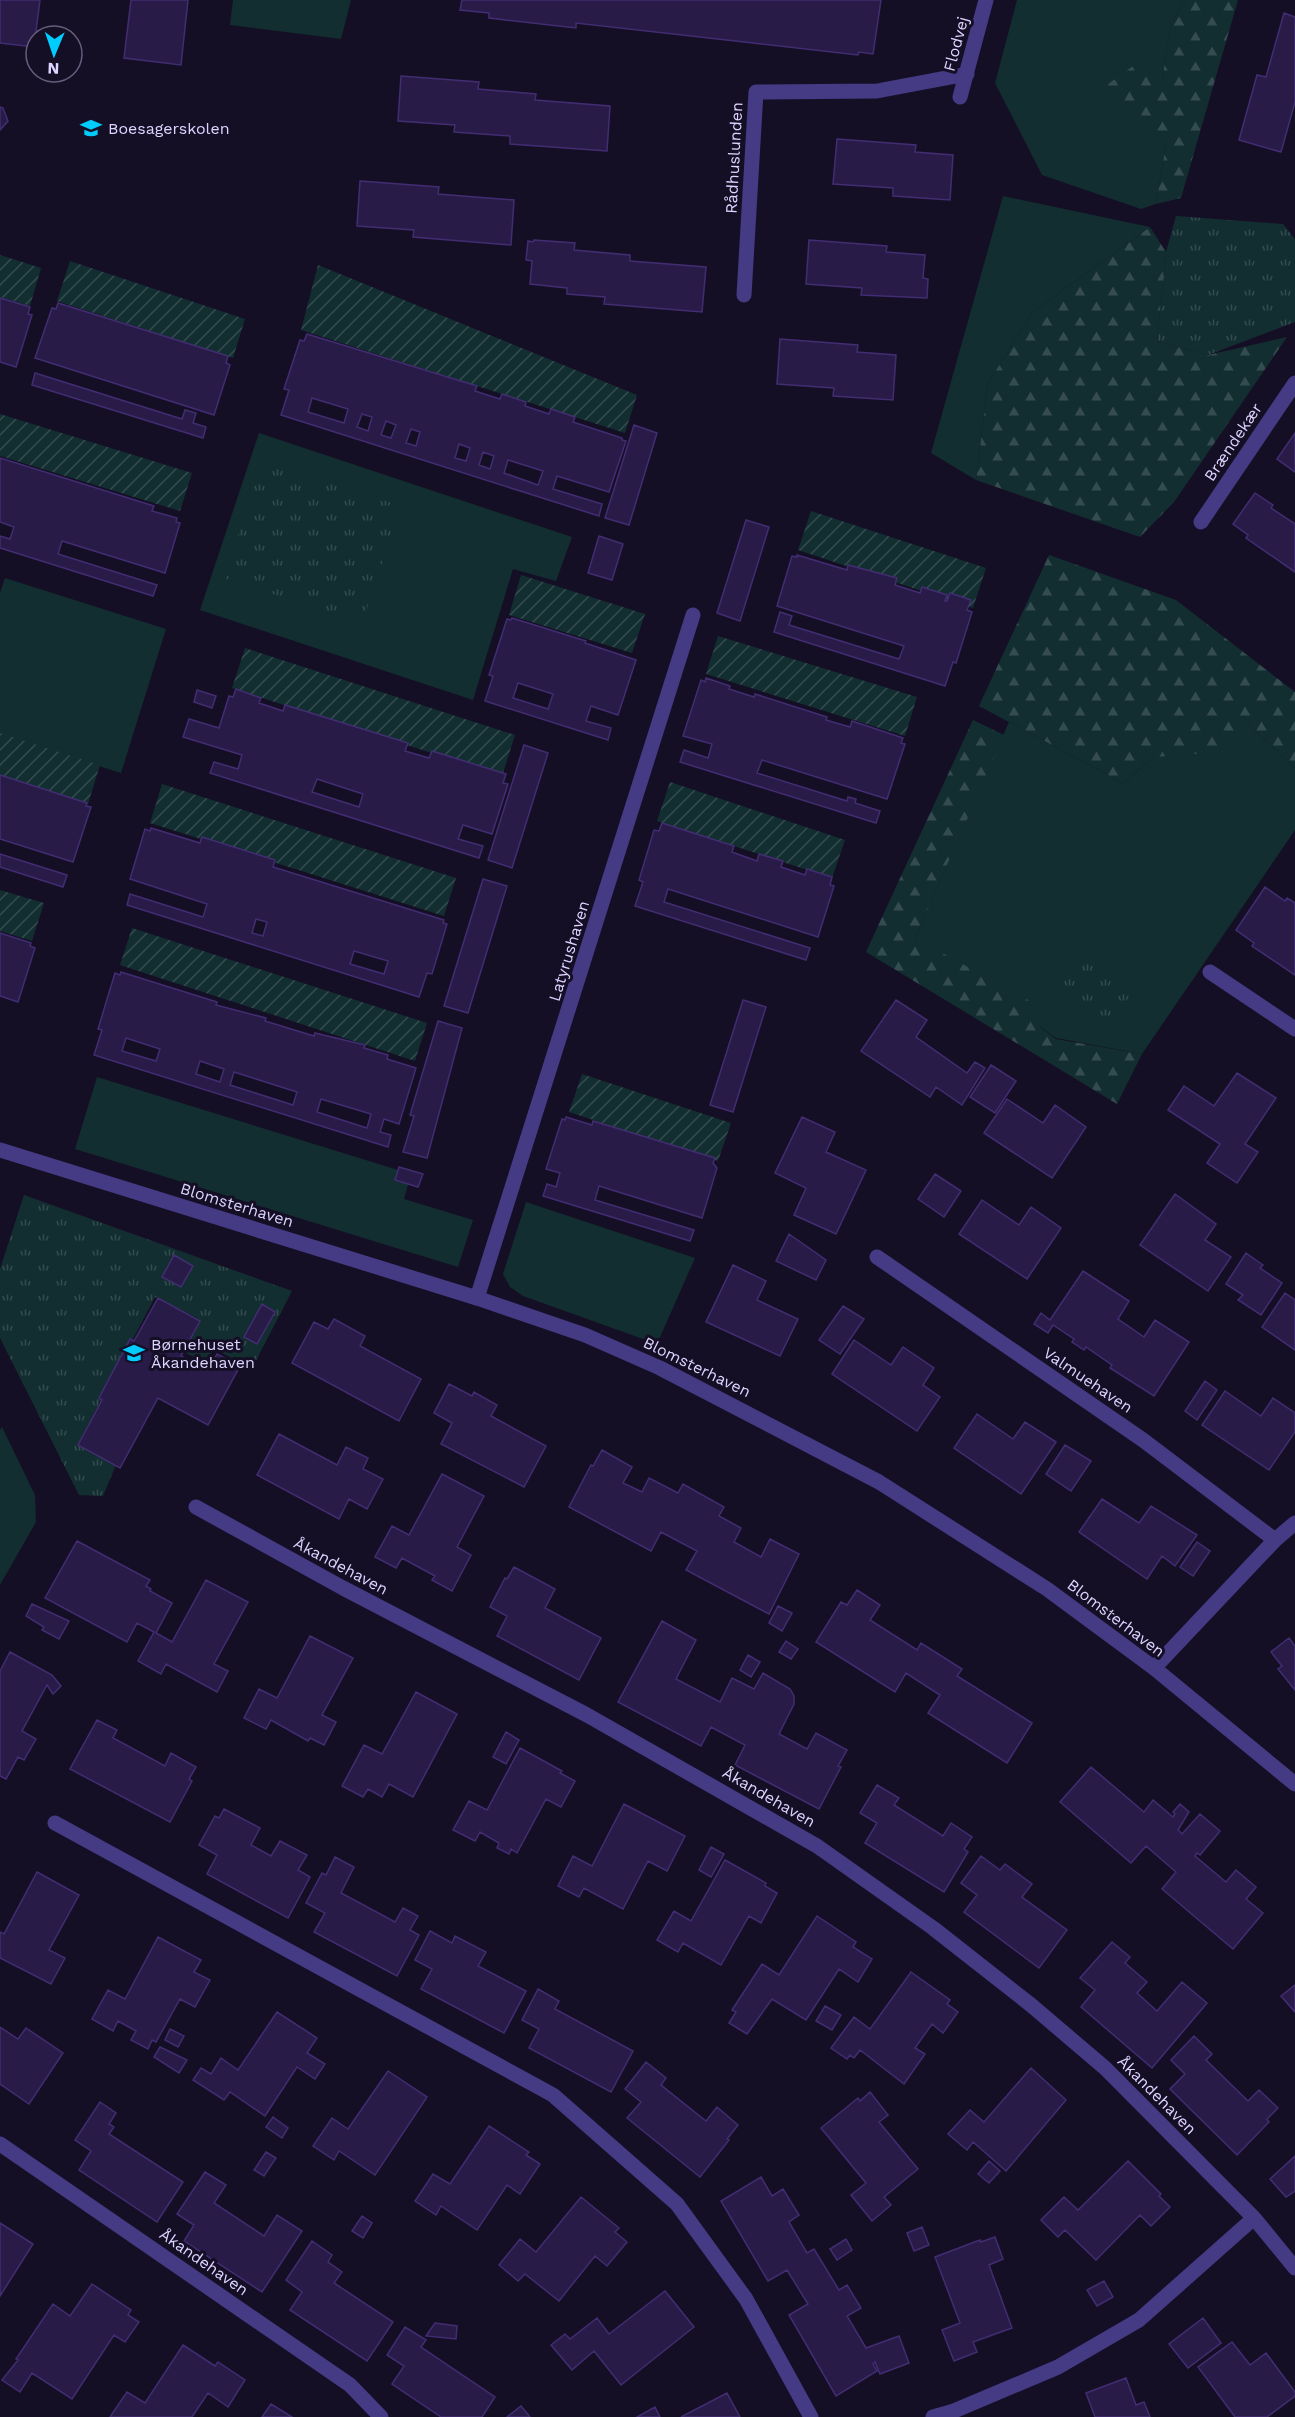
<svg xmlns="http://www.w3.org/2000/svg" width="1295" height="2417" viewBox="0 0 1295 2417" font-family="'Work Sans',sans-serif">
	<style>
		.grass { fill: #122e30 }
		.forest { fill: url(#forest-firs) }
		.park { fill: url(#park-tufts) }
		.garden { fill: url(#garden-furrows) }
		.building { fill: #281b47; stroke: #422d72; stroke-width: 1.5; fill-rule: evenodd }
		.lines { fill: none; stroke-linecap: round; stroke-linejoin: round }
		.minor { stroke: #453a84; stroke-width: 15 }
		.tertiary { stroke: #453a84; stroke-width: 15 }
		.labels { text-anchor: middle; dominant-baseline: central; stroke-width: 6; stroke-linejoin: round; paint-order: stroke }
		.street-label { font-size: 16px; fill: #ddd4ff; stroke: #150f26 }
		.poi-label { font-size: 16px; fill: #ddd4ff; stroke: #150f26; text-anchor: start }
	</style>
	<defs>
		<pattern id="forest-firs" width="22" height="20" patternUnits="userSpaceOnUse" patternTransform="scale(1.5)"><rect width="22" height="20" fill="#122e30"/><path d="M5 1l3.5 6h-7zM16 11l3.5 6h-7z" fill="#344b4f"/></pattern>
		<pattern id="park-tufts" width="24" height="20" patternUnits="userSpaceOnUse" patternTransform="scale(1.5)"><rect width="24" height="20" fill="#122e30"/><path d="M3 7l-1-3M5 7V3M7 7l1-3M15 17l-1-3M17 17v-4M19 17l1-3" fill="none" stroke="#344b4f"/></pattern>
		<pattern id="garden-furrows" width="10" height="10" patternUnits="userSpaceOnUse" patternTransform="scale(1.5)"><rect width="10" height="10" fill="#122e30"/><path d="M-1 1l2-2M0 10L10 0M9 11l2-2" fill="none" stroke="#344b4f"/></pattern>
	</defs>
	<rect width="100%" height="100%" fill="#150f26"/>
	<path class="grass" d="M233 0H351L341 39 230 25Z
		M1017 0H1186L1171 23 1162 82 1166 144 1156 204 1141 209 1042 175 995 83Z
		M1003 196 1150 227 1032 313 988 383 976 480 931 453Z
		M259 433 572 537 556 581 513 569 473 700 200 610Z
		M5 578 166 629 121 773 0 735V593Z
		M1009 722 1123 783 1154 757 1246 722 1295 768V830L1142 1054 1056 1038 915 938Z
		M97 1077 411 1174 404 1199 473 1220 458 1267 75 1149Z
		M526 1202 695 1258 657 1344 523 1296 510 1287 503 1274Z
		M2 1427 35 1495 36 1522 0 1585V1430Z"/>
	<path class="forest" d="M1186 0H1238L1181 198 1156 204 1166 144 1104 87 1133 66 1162 81 1171 23Z
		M1150 227 1166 252 1157 341 1208 355 1287 337 1174 502 1140 537 976 480 988 383 1032 313Z
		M1049 555 1176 600 1295 692V768L1246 722 1234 751 1154 757 1123 783 979 706Z
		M973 720 1004 735 915 938 1039 1006 1040 1027 1056 1039 1142 1054 1117 1104 866 952Z"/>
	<path class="park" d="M1176 216 1283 224 1295 239V322L1208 355 1157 341 1166 252Z
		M263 460 401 506 362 623 224 578Z
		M1081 955 1134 989 1110 1026 1057 992Z
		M24 1195 292 1291 252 1368 214 1349 206 1363 180 1350 197 1318 155 1297 80 1440 118 1460 103 1496 79 1495 0 1338V1269Z"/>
	<path class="garden" d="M0 255 41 268 30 306 0 297Z
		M70 261 245 319 233 358 57 301Z
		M318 265 637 395 625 433 301 330Z
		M0 414 192 473 180 511 0 456Z
		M811 511 986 568 973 608 798 550Z
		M521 575 645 614 632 653 509 615Z
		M718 636 917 697 905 736 706 674Z
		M245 648 515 735 502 776 232 688Z
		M0 733 100 765 88 804 0 777Z
		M670 782 845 840 832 878 657 821Z
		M162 784 456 878 444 916 150 823Z
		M0 890 44 903 32 941 0 931Z
		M132 928 427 1023 415 1061 120 965Z
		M582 1074 731 1123 718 1161 569 1112Z"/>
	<path class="building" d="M0 0H40L34 47 0 43Z
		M131 0H188L181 65 124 58Z
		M462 0H881L873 54 859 52 858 55 576 23V28L489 18V13L460 10Z
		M1284 13 1295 17V102L1281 152 1239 140 1257 75 1266 77Z
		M401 76 479 82 478 89 536 94 535 100 610 106 607 151 510 144V136L454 132 455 125 398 121Z
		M0 107 3 108 8 121 0 130Z
		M837 139 916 145 915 152 953 155 950 200 893 196V188L833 184Z
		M360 181 439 187 438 194 514 200 511 245 413 237 414 230 357 226Z
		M534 240 575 243 574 250 630 255V261L706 267 702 312 604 304 605 297 567 294V288L530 284 532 261 526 260 528 241 533 242Z
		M809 240 887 246 886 252 925 255 923 278 928 279 927 298 861 295 862 288 806 284Z
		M0 298 30 307 28 314 32 315 16 367 0 362Z
		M58 303 228 356 226 363 230 365 214 415 35 358 52 308 56 309Z
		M307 334 477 386 475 391 500 399 502 394 526 402 525 406 549 414 551 409 575 417 573 422 622 438V440L626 441 609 492 557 476 553 489 602 504 599 516 281 415 289 390 284 389 300 340 304 341ZM312 398 348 409 344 423 308 412ZM362 414 372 417 368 431 357 427ZM386 421 396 425 391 438 381 435ZM411 429 420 432 416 446 406 443ZM459 444 470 448 466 461 455 458ZM483 452 494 456 490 469 479 465ZM508 460 543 471 538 485 504 473Z
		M780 339 858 345 857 352 896 355 893 400 833 396 834 388 777 384Z
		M35 373 182 419 185 410 196 413 193 423 206 427 203 438 32 385Z
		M634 425 657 433 629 525 605 518Z
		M1295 433V472L1277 459Z
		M0 458 154 506 152 511 177 518 176 522 180 523 165 573 62 541 58 554 157 585 153 596 0 548V536L10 539 14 527 0 522Z
		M1255 493 1273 505 1271 508 1295 524V572L1246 538 1248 535 1233 524Z
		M746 520 769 527 740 621 717 613Z
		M599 536 623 544 612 580 588 573Z
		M797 555 847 570 848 565 897 578 895 585 920 593 922 587 947 595 945 601H947L950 593 971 600 967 610 972 612 956 663 953 662 945 686 774 632 780 612 792 616 789 625 899 659 904 646 777 606 792 556 797 557Z
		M512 618 586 641 585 643 636 660 618 715 591 706 586 721 611 728 608 740 485 701 493 676 489 675 507 619 511 620ZM518 683 553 694 548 709 513 698Z
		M706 678 730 686 729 689 754 697 755 694 827 717 826 720 850 727 852 721 903 738 901 743 905 744 887 799 762 760 757 773 847 801 848 797 856 799 855 803 880 811 876 823 680 762 684 750 708 758 712 744 683 736 701 680 705 682Z
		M236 689 261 698 259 703 283 711 285 705 408 743 405 751 429 758 432 751 506 774 503 783 508 784 492 834 463 825 458 839 483 846 479 858 210 773 214 762 238 769 242 755 183 737 189 719 219 728 229 696 233 697ZM317 779 363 794 359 807 312 792Z
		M197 690 216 696 212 708 194 702Z
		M524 745 548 753 512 868 488 860Z
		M0 775 87 803 86 806 91 807 73 862 0 839Z
		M662 823 734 846 732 852 757 861 759 854 783 861 781 867 805 875 807 869 832 877 830 885 834 886 818 937 668 889 664 902 810 948 806 960 635 906 643 882 639 880 654 830 659 831Z
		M151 828 200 843 202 837 275 860 273 867 444 920 443 923 447 924 432 974 427 973 419 997 127 905 130 894 203 917 207 904 130 879 145 829 150 831ZM256 919 267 922 263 936 252 933ZM354 951 388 961 384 974 350 964Z
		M0 854 67 875 63 887 0 867Z
		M483 879 507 886 468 1013 444 1006Z
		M1265 887 1285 901 1287 898 1295 903V975L1252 946 1254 943 1236 930Z
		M0 933 31 943 30 946 35 948 18 1002 0 996Z
		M121 972 217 1002 216 1005 266 1018 265 1021 314 1036 315 1033 365 1045 364 1048 388 1055 387 1059 416 1068 399 1124 384 1119 380 1132 391 1135 388 1147 94 1055 102 1030 98 1029 115 973 120 975ZM126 1038 160 1049 156 1061 122 1051ZM200 1061 224 1069 220 1082 196 1074ZM234 1072 297 1092 293 1105 230 1085ZM321 1099 371 1114 367 1128 317 1112Z
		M743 1000 766 1007 733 1112 710 1105Z
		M896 1000 927 1020 916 1037 967 1073 975 1062 985 1068 962 1105 936 1087 930 1097 861 1051Z
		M438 1021 462 1028 427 1158 403 1152 414 1116 410 1115Z
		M991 1065 1016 1081 995 1113 970 1097Z
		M1237 1073 1276 1098 1245 1144 1258 1152 1237 1183 1207 1163 1220 1144 1168 1110 1184 1086 1214 1106Z
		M1007 1099 1043 1123 1055 1105 1086 1127 1052 1178 984 1133Z
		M566 1117 592 1125 593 1121 715 1158 713 1163 717 1168 702 1218 599 1186 595 1200 694 1230 690 1241 543 1196 547 1184 556 1187 560 1173 546 1169 562 1119 565 1120Z
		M802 1117 835 1132 826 1152 866 1170 836 1234 794 1215 806 1188 775 1173Z
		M399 1167 423 1174 418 1187 395 1180Z
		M935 1174 961 1191 944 1217 918 1199Z
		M1175 1194 1216 1224 1205 1240 1231 1257 1208 1291 1140 1245Z
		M982 1200 1019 1225 1031 1207 1061 1228 1027 1279 959 1234Z
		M789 1234 826 1260 816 1280 776 1261Z
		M1246 1253 1263 1265 1260 1268 1282 1283 1261 1315 1238 1300 1243 1295 1226 1284Z
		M174 1255 193 1266 181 1287 162 1277Z
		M733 1265 766 1281 757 1300 798 1319 780 1356 706 1322Z
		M1083 1271 1129 1301 1118 1319 1144 1337 1155 1320 1189 1342 1154 1396 1110 1368 1112 1365 1086 1347 1084 1350 1072 1342 1074 1339 1053 1325 1048 1333 1034 1324 1041 1313 1050 1320Z
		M1285 1293 1295 1300V1350L1262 1327Z
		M158 1298 200 1321 181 1356 208 1370 217 1354 240 1366 208 1425 158 1398 120 1468 78 1445 102 1400 99 1398 130 1339 134 1341Z
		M262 1304 275 1312 257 1344 244 1337Z
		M843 1306 864 1319 840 1354 819 1340Z
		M334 1319 365 1336 360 1346 421 1379 399 1421 292 1363 314 1322 328 1329Z
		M854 1340 891 1365 903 1347 934 1368 923 1385 940 1397 917 1431 832 1374Z
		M1205 1381 1217 1390 1197 1420 1185 1411Z
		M449 1384 472 1396 474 1392 497 1405 491 1416 546 1446 524 1487 441 1444 452 1423 434 1413Z
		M1225 1391 1261 1416 1273 1398 1295 1413V1432L1269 1470 1202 1425Z
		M977 1414 1013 1439 1025 1422 1056 1442 1021 1494 954 1448Z
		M279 1434 337 1465 346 1447 368 1458 363 1469 383 1479 367 1509 349 1499 339 1519 257 1475Z
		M1065 1445 1091 1461 1071 1491 1046 1474Z
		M602 1450 632 1467 623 1483 642 1492 649 1478 678 1493 683 1484 724 1507 719 1516 741 1528 734 1542 761 1557 770 1539 799 1554 769 1614 686 1570 697 1551 661 1532 651 1551 569 1507 591 1465 593 1466Z
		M442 1474 484 1496 457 1547 471 1555 452 1591 432 1580 435 1576 402 1558 396 1568 375 1557 392 1526 409 1535Z
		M1102 1499 1139 1523 1151 1506 1197 1535 1175 1566 1162 1556 1147 1579 1079 1532Z
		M77 1541 150 1580 146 1586 151 1589 150 1591 172 1603 156 1633 172 1642 206 1580 248 1602 214 1664 228 1671 217 1692 166 1664 161 1674 138 1661 154 1632 137 1623 127 1642 45 1598Z
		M1197 1542 1210 1551 1193 1576 1180 1567Z
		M514 1567 555 1589 545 1608 601 1638 579 1680 497 1636 507 1616 490 1607 505 1578 507 1579Z
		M857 1590 880 1605 870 1620 917 1650 921 1643 962 1669 957 1676 1032 1723 1007 1763 928 1713 940 1695 906 1673 895 1692 816 1642 841 1602 847 1605Z
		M32 1604 69 1621 59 1639 42 1630 44 1627 26 1616Z
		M778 1606 792 1613 782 1631 769 1623Z
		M662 1621 696 1640 676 1679 720 1702 732 1678 754 1689 763 1673 790 1689 794 1696V1704L779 1734 807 1749 816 1733 847 1750 838 1766 841 1767 819 1809 735 1765 745 1745 711 1727 701 1746 618 1702Z
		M310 1636 353 1658 322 1715 336 1722 324 1745 310 1738 308 1741 271 1720 266 1729 244 1718 259 1689 277 1698Z
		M1289 1638 1295 1646V1690L1278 1669 1282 1666 1271 1652Z
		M786 1641 798 1649 791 1659 779 1652Z
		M10 1652 52 1675 61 1686 53 1694 47 1685 22 1731 36 1739 24 1760 18 1757 6 1779 0 1776V1671Z
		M748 1655 760 1662 751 1677 740 1670Z
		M416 1692 457 1714 413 1797 389 1784 382 1797 368 1789 363 1797 342 1786 364 1745 382 1754Z
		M97 1720 117 1730 113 1738 165 1766 171 1753 196 1767 189 1779 192 1781 170 1822 70 1769Z
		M506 1732 519 1740 506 1764 493 1757Z
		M520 1748 562 1771 560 1773 575 1781 561 1807 546 1799 517 1853 511 1849 509 1854 497 1848 499 1843 480 1832 475 1841 453 1830 469 1801 487 1810Z
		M1091 1767 1144 1812 1153 1800 1173 1817 1175 1814 1173 1812 1180 1804 1189 1812 1178 1830 1182 1834 1200 1814 1220 1831 1200 1855 1197 1853 1195 1856 1226 1882 1236 1870 1256 1887 1246 1899 1263 1913 1233 1949 1162 1889 1176 1872 1146 1846 1131 1863 1060 1802Z
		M877 1785 899 1798 894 1805 943 1836 951 1823 972 1837 964 1849 968 1852 944 1892 865 1843 877 1823 860 1813Z
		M624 1804 685 1836 667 1871 648 1861 623 1909 584 1888 579 1897 558 1886 573 1856 592 1866Z
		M224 1809 260 1828 251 1845 271 1856 280 1841 307 1855 298 1870 310 1877 288 1918 207 1874 217 1855 199 1845 215 1816 219 1818Z
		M711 1847 724 1854 711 1877 699 1870Z
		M981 1856 1000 1870 1005 1864 1032 1884 1022 1897 1067 1930 1039 1968 964 1912 977 1895 961 1883Z
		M335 1857 354 1867 341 1893 395 1922 403 1908 418 1916 410 1930 419 1935 397 1976 314 1932 325 1913 306 1903 322 1873 326 1875Z
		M725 1860 766 1883 765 1886 777 1893 761 1923 749 1916 721 1965 683 1943 678 1952 657 1940 674 1911 691 1921Z
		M37 1872 79 1895 49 1950 65 1958 51 1984 0 1958V1932L4 1934Z
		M817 1916 856 1942 853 1947 872 1959 858 1982 839 1969 806 2020 772 1999 747 2034 729 2023 736 2012 732 2010 762 1964 779 1975Z
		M430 1931 452 1943 455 1936 486 1952 478 1966 526 1991 504 2033 421 1989 432 1969 415 1960Z
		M158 1937 201 1960 194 1972 210 1980 195 2007 180 1999 156 2042 152 2040 148 2049 131 2040 136 2031 118 2021 113 2031 92 2019 108 1990 125 1999Z
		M1112 1942 1130 1957 1125 1963 1147 1982 1137 1993 1157 2011 1182 1982 1207 2003 1152 2068 1081 2007 1095 1990 1080 1978Z
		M911 1972 950 2000 947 2004 958 2012 943 2033 932 2024 915 2048 925 2054 904 2084 860 2050 854 2058 850 2055 847 2059 831 2048 854 2017 870 2029Z
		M1295 1985V2012L1281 1996Z
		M538 1989 559 2001 555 2009 633 2051 611 2092 529 2048 539 2029 522 2020Z
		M825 2006 841 2015 832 2030 816 2021Z
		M277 2012 317 2038 307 2053 325 2064 315 2079 297 2067 265 2116 230 2092 224 2100 193 2080 201 2068 211 2074 221 2058 238 2070Z
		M0 2027 18 2039 26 2028 63 2053 29 2104 0 2084Z
		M170 2029 184 2036 178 2047 165 2040Z
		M1194 2036 1212 2054 1206 2060 1248 2101 1259 2090 1278 2108 1267 2119 1269 2122 1237 2155 1170 2089 1185 2074 1171 2060Z
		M160 2047 187 2060 179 2073 154 2057Z
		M646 2062 666 2078 661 2085 706 2121 717 2107 738 2125 727 2139 729 2140 700 2177 627 2118 641 2102 625 2089Z
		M1031 2068 1066 2100 1006 2171 973 2142 967 2150 948 2134 970 2110 984 2122Z
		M388 2071 427 2097 375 2175 339 2151 334 2160 313 2146 332 2118 348 2129Z
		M870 2092 888 2115 879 2122 918 2169 884 2197 891 2205 872 2221 851 2195 866 2183 821 2128 858 2098 860 2101Z
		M100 2102 116 2113 109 2124 114 2127 109 2134 183 2182 157 2222 79 2170 91 2151 75 2140Z
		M273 2117 288 2128 282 2138 266 2127Z
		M489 2126 529 2152 526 2155 540 2164 520 2194 507 2185 477 2230 441 2206 436 2215 415 2201 433 2174 450 2184Z
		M266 2152 276 2158 264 2176 254 2170Z
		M1295 2156V2191L1286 2197 1270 2179Z
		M989 2161 1000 2171 989 2183 978 2174Z
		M1128 2161 1161 2194 1159 2196 1170 2207 1151 2226 1140 2215 1096 2260 1065 2230 1058 2237 1041 2220 1064 2197 1078 2210Z
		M205 2172 226 2185 214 2203 264 2236 277 2215 302 2231 262 2292 184 2241 194 2225 177 2214Z
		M761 2177 772 2196 783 2189 799 2215 789 2222 807 2253 814 2249 839 2290 847 2285 861 2308 847 2316 866 2348 899 2336 909 2363 880 2374 875 2362 873 2364 877 2371 836 2396 789 2315 808 2304 787 2270 768 2281 721 2201Z
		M581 2197 619 2228 615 2232 627 2242 607 2266 595 2256 559 2301 525 2274 518 2281 499 2265 520 2239 536 2252Z
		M362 2216 372 2223 363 2238 352 2231Z
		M0 2223 33 2244 0 2296Z
		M922 2227 929 2245 914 2251 907 2233Z
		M995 2237 1003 2259 989 2265 1012 2328 973 2342 977 2352 954 2361 942 2330 960 2323 935 2257 980 2240 981 2242Z
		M846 2239 852 2250 837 2260 830 2249Z
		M312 2241 332 2255 328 2262 342 2272 334 2283 393 2322 367 2361 290 2310 302 2292 286 2280Z
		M1104 2281 1113 2297 1097 2306 1087 2290Z
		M92 2284 131 2310 128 2315 139 2322 125 2342 114 2335 72 2399 32 2373 20 2392 2 2380 18 2360 16 2359 53 2304 70 2316Z
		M665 2291 694 2327 621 2385 594 2351 572 2370 551 2345 565 2334 570 2339 597 2318 609 2334Z
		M1203 2318 1221 2343 1188 2368 1169 2344Z
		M435 2323 457 2326 456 2339 426 2336Z
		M405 2327 426 2340 421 2347 495 2397 482 2417H441L392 2384 404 2366 387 2355Z
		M1232 2342 1250 2365 1266 2353 1295 2392V2396L1267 2417H1235L1198 2367Z
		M183 2345 215 2366 218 2362 245 2380 228 2407 208 2393 192 2417H110L127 2392 145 2403Z
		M1126 2378 1136 2405 1144 2402 1150 2417H1095L1086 2393Z
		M727 2393 740 2417H681Z
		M271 2404 292 2417H262Z
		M521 2406 530 2417H507Z
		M655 2407 660 2417H637Z"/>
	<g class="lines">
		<path class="minor" d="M960 97 986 0
			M744 295 756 92 877 91 967 74
			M1201 522 1295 383
			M1210 972 1295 1029
			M877 1257 1143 1440 1275 1540
			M477 1298 693 615
			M196 1507 343 1588 587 1715 817 1846 933 1928 1031 2005 1105 2068 1254 2218 1295 2268
			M1154 1668 1275 1540 1295 1523
			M55 1823 553 2095 677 2204 746 2299 811 2417
			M0 2144 350 2385 381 2417
			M933 2417 954 2411 1058 2367 1139 2320 1254 2218"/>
		<path class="tertiary" d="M0 1150 477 1298 585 1335 660 1368 879 1482 1047 1589 1154 1668 1295 1784"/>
	</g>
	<defs>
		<symbol id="school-bare" viewBox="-9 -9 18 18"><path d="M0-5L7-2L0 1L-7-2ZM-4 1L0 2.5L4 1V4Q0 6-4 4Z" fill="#02cbfd" stroke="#150f26" stroke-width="2.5" paint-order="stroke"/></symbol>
	</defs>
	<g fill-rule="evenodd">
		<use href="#school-bare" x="76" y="113" width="30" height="30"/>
		<use href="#school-bare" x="119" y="1338" width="30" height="30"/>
	</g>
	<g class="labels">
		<g class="street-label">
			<text transform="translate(956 44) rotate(-75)">Flodvej</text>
			<text transform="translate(734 158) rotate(-87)">Rådhuslunden</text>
			<text transform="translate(1233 442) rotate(-56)">Brændekær</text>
			<text transform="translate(569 951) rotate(-73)">Latyrushaven</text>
			<text transform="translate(237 1205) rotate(17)">Blomsterhaven</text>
			<text transform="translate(697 1367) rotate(26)">Blomsterhaven</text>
			<text transform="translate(1088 1380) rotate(34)">Valmuehaven</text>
			<text transform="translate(341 1566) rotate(28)">Åkandehaven</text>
			<text transform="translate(1116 1618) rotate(37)">Blomsterhaven</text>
			<text transform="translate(769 1797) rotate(30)">Åkandehaven</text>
			<text transform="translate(1157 2095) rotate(45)">Åkandehaven</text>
			<text transform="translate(204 2262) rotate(35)">Åkandehaven</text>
		</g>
		<g class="poi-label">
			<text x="108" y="128">Boesagerskolen</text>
			<text x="151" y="1344">Børnehuset<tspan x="151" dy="18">Åkandehaven</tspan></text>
		</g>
	</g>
	<g transform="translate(54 54) rotate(182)"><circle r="28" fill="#150f26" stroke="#655e7d" stroke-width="1.5"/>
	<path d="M0-4.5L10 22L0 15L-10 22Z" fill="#02cbfd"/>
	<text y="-9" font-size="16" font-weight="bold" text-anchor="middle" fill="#ddd4ff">N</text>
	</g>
</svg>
